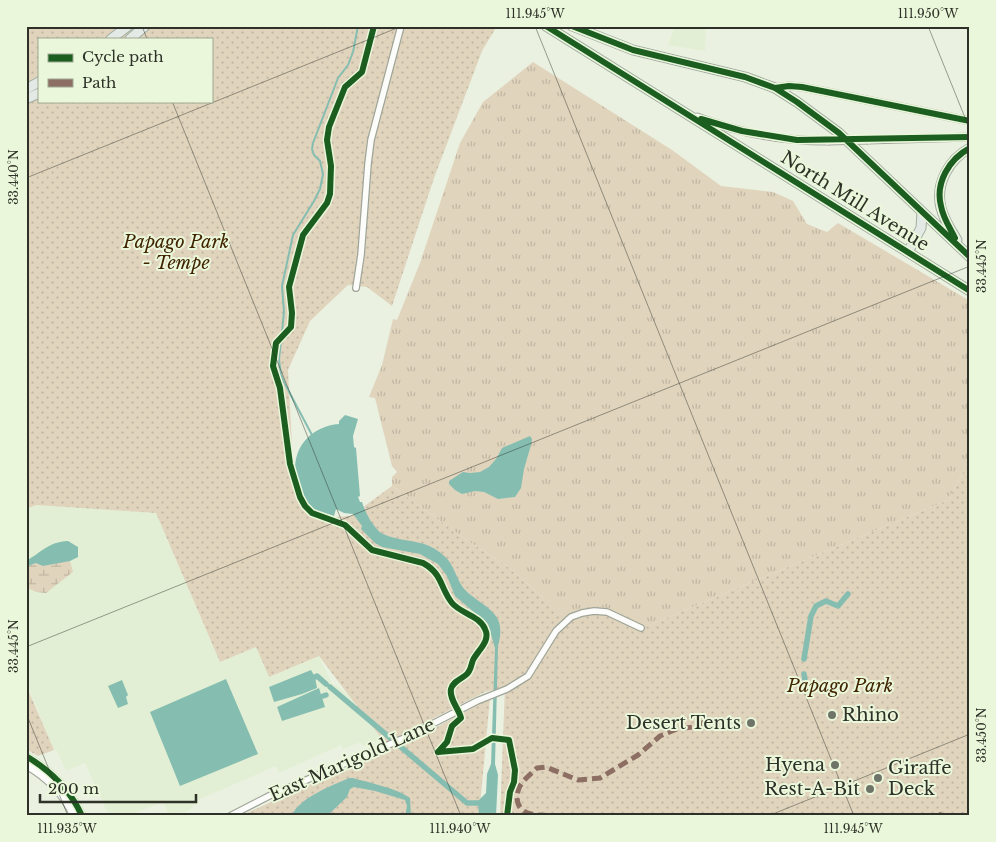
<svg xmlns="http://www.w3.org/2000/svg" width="996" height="842" viewBox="0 0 996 842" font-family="'Libre Baskerville',serif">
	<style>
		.built { fill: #e3efd4 }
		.grass { fill: url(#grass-tufts) }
		.wetland { fill: url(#wetland-marsh) }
		.park { fill: url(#park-dots); fill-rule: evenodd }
		.water { fill: #85beb1 }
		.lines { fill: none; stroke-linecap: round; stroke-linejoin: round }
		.stream { stroke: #85beb1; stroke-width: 2 }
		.canal { stroke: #85beb1; stroke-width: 5.5 }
		.minor-casing { stroke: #a0a599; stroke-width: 8 }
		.tertiary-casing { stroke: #a0a599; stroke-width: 9 }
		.primary-casing { stroke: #a2aea1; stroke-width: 11 }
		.minor { stroke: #fcfdfa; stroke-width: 5.5 }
		.tertiary { stroke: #fcfdfa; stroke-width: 7 }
		.primary { stroke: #e3e9e4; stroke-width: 9 }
		.tertiary-bridge-casing { stroke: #a0a599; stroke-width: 9; stroke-linecap: butt }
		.tertiary-bridge { stroke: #fcfdfa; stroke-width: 7 }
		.quiet { stroke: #8d6e63; stroke-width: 5; stroke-dasharray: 10 5; stroke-linecap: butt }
		.cycleway-casing { stroke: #ebf7db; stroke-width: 9 }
		.cycleway { stroke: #1b5e20; stroke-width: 6 }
		.ticks { fill: none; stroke: #2d3127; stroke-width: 1; stroke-opacity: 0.45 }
		.poi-dot { fill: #6f7468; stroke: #ebf7db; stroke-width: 2 }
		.labels { text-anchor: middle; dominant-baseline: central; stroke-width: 4; stroke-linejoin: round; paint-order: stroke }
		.street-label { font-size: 18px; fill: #2d3127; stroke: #ebf7db }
		.park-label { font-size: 18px; font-style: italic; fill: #402400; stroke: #ebf7db }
		.poi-label { font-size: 18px; fill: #2d3127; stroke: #ebf7db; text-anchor: end }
		.neatline { fill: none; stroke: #2d3127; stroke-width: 2 }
		.ticks-label { font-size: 12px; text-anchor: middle; fill: #2d3127 }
	</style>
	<defs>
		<pattern id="grass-tufts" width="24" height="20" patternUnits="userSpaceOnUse" patternTransform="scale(1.25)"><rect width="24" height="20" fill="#e0d4bd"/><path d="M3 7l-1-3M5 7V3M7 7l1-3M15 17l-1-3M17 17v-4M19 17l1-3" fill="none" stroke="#c0b6a2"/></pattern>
		<pattern id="wetland-marsh" width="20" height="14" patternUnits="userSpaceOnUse" patternTransform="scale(1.25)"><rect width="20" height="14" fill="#e0d4bd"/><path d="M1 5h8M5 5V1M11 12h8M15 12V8" fill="none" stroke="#c0b6a2"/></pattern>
		<pattern id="park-dots" width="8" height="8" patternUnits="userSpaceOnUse" patternTransform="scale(1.25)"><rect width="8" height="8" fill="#e0d4bd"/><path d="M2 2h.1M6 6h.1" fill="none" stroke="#c0b6a2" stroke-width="1.8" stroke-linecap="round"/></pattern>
	</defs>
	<rect width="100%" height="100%" fill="#eaf1e1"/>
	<path class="built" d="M675 26H706L705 51 668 45Z
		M36 505 156 513 220 662 256 647 269 677 319 656 332 684 335 686 336 685 357 701 354 705 386 732 379 736 380 739 363 746 360 742 343 749 341 745 279 773 276 766 198 800 199 803 193 806 190 810 176 816H169L163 802 128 816H109L85 763 66 771 56 749 54 750 26 682V509Z"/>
	<path class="grass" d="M533 62 672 150 721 186 773 192 793 201 807 224 827 232 838 223 970 301V459L948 500 645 627C635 622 626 615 617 611 602 604 575 608 563 619L541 595 504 564 465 539 392 486V477L397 472 392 466 375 398 369 397 382 365 393 319 397 320 420 263 460 143 483 102Z"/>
	<path class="wetland" d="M70 561 73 572 46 593 36 592 26 587V567L36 563Z"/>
	<path class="park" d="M26 26H497L482 51 434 178 392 306 367 287 348 285 310 321 288 370 293 463 296 483 304 503 316 511 334 517 351 516 392 486 465 539 504 564 541 595 563 618C575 608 597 603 613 609 624 613 635 621 645 627L948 500 970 459V816H500L505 687 485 692 385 743 319 656 269 677 256 647 220 662 156 513 36 505 26 509ZM39 39H211V101H39Z
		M26 685 54 750 38 756 26 749Z
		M490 698 479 816H240L437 727Z"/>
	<path class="water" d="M345 415 358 419 353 436 354 447 356 448 360 496 358 497 360 502H362C364 509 367 514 370 520 374 525 377 531 383 534 400 542 419 539 435 549 454 561 452 569 462 586 465 591 471 595 476 599 496 613 505 620 498 646L495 764 498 775 496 816H479L478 801 486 793 487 774 491 764 495 648 488 624 455 596 447 576 438 564 420 554 382 547 375 543 361 529 362 526 353 514 344 513 336 509 334 516C325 513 312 511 306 503 304 500 302 495 301 492 285 460 303 427 339 424V421Z
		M530 436 532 439 531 445 524 469 521 488 515 497 498 499 484 492 475 491 462 494 455 490 449 484V481L463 472 470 473 480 472 489 467 496 459 502 448Z
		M68 541 78 547V557L70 561 43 566 36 563 26 567V561C42 552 48 542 68 541Z
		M311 670 315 677 317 688 302 694 274 702 269 687Z
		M226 679 258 754 180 786 150 712Z
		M122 680 128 695 126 697 128 704 118 708 108 686Z
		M319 688 325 707 282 721 277 707Z
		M349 778H353C370 783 396 788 410 798L411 816H405L407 806 405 800 375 791 354 787 350 789 347 797 327 816H292C297 799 333 785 349 778Z"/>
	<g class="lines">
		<path class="stream" d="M312 435 285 384 281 375 279 360 284 312 282 286 293 235 314 201 320 189 323 174 320 161 314 155 312 149 313 143 338 78 348 65 353 52 358 26"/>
		<path class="canal" d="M804 659 811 616 816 606 826 601 838 606 848 594
			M804 674 806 688
			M315 677 317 676 326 684
			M330 687 467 803H483
			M323 696 326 695"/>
		<defs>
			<path id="minor" d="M356 288 361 255 368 164 371 140 401 26
				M230 816 269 796 409 736 477 701 507 689 528 676 556 631 571 617 582 613 594 611 607 612 641 628"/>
			<path id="tertiary" d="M775 88 789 86 802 87 970 121
				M697 117C739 133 783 141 828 141
				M868 140 970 137
				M26 756C51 771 70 789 82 816
				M26 765C47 777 64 794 74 816"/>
			<path id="primary" d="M546 26 970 291
				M572 26 633 50 745 77 775 88 797 102 839 133 970 257
				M111 39 128 26
				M130 39 145 26
				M26 89 39 82
				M26 99 39 93
				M957 240C951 230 944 220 941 208 935 184 949 159 970 148
				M908 252 921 228 922 212"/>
		</defs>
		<use href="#minor" class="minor-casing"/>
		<use href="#tertiary" class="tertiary-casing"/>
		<use href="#primary" class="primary-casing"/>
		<use href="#minor" class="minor"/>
		<use href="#tertiary" class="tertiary"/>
		<use href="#primary" class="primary"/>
		<defs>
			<path id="tertiary-bridge" d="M828 141 868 140"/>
		</defs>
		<use href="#tertiary-bridge" class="tertiary-bridge-casing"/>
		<use href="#tertiary-bridge" class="tertiary-bridge"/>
		<path class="quiet" d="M563 816C553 815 541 816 531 814 517 811 514 798 520 786 524 779 532 773 537 768L546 767 578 780 600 778 638 755 660 736 677 729 693 727 709 720
			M937 816 942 814"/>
		<defs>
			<path id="cycleway" d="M374 26 362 72 345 87 329 127 327 140 331 166 330 194 327 203 303 235 289 287 292 313 291 327 276 343 273 366 280 388 290 464 300 497 305 506 312 513 345 525 372 550 423 563C443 574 440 588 452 603 460 613 480 616 485 629 491 641 478 650 473 660 471 665 471 670 467 674 462 679 453 681 451 689 449 699 459 709 461 718L452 726 447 742 438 752
				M546 26 970 291
				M572 26 633 50 745 77 775 88 797 102 839 133 970 257
				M775 88 789 86 802 87 970 121
				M701 119 742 131 797 140 970 137
				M955 238C950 228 943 218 941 206 935 183 949 159 970 148
				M438 752 473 749 492 738 509 740 515 770 514 782 510 792 507 816
				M26 756C51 771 70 789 82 816"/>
		</defs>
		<use href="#cycleway" class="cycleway-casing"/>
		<use href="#cycleway" class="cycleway"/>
	</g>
	<path class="ticks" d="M142 26 147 39M535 26 854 816M928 26 970 130M172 101 461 816M26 178 402 26M26 647 970 266M26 713 68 816M768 816 970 734"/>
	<g class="poi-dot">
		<circle cx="832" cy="715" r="5"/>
		<circle cx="751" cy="723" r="5"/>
		<circle cx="835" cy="765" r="5"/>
		<circle cx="878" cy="778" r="5"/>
		<circle cx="870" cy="789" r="5"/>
	</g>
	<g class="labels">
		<g class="street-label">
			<text transform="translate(855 201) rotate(32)">North Mill Avenue</text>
			<text transform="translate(352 760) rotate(-24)">East Marigold Lane</text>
		</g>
		<g class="park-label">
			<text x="176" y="242">Papago Park<tspan x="176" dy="21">- Tempe</tspan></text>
			<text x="840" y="686">Papago Park</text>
		</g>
		<g class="poi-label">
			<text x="842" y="715" text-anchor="start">Rhino</text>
			<text x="741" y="723">Desert Tents</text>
			<text x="825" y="765">Hyena</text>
			<text x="888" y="768" text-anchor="start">Giraffe<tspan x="888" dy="21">Deck</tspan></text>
			<text x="860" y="789">Rest-A-Bit</text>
		</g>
	</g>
	<rect width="996" height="842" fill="none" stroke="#ebf7db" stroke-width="55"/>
	<rect x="38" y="38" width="175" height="65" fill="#ebf7db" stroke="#9fa893"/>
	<rect x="48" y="54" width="25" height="8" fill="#1b5e20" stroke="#9fa893"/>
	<text x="82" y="62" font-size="15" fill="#2d3127">Cycle path</text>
	<rect x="48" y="79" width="25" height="8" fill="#8d6e63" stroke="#9fa893"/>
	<text x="82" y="88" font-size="15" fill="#2d3127">Path</text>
	<path d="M40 794v8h156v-8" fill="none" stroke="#2d3127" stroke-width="2.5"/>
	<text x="48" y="794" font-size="15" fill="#2d3127" stroke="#ebf7db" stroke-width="4" paint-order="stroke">200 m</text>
	<rect x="28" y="28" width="940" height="786" class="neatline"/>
	<g class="ticks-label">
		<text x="535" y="18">111.945°W</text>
		<text x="928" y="18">111.950°W</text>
		<text transform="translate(14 177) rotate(-90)" y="4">33.440°N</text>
		<text transform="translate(982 266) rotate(-90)" y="4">33.445°N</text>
		<text transform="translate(14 646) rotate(-90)" y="4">33.445°N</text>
		<text transform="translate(982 735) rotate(-90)" y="4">33.450°N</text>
		<text x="67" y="833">111.935°W</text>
		<text x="460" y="833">111.940°W</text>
		<text x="853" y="833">111.945°W</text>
	</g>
</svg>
